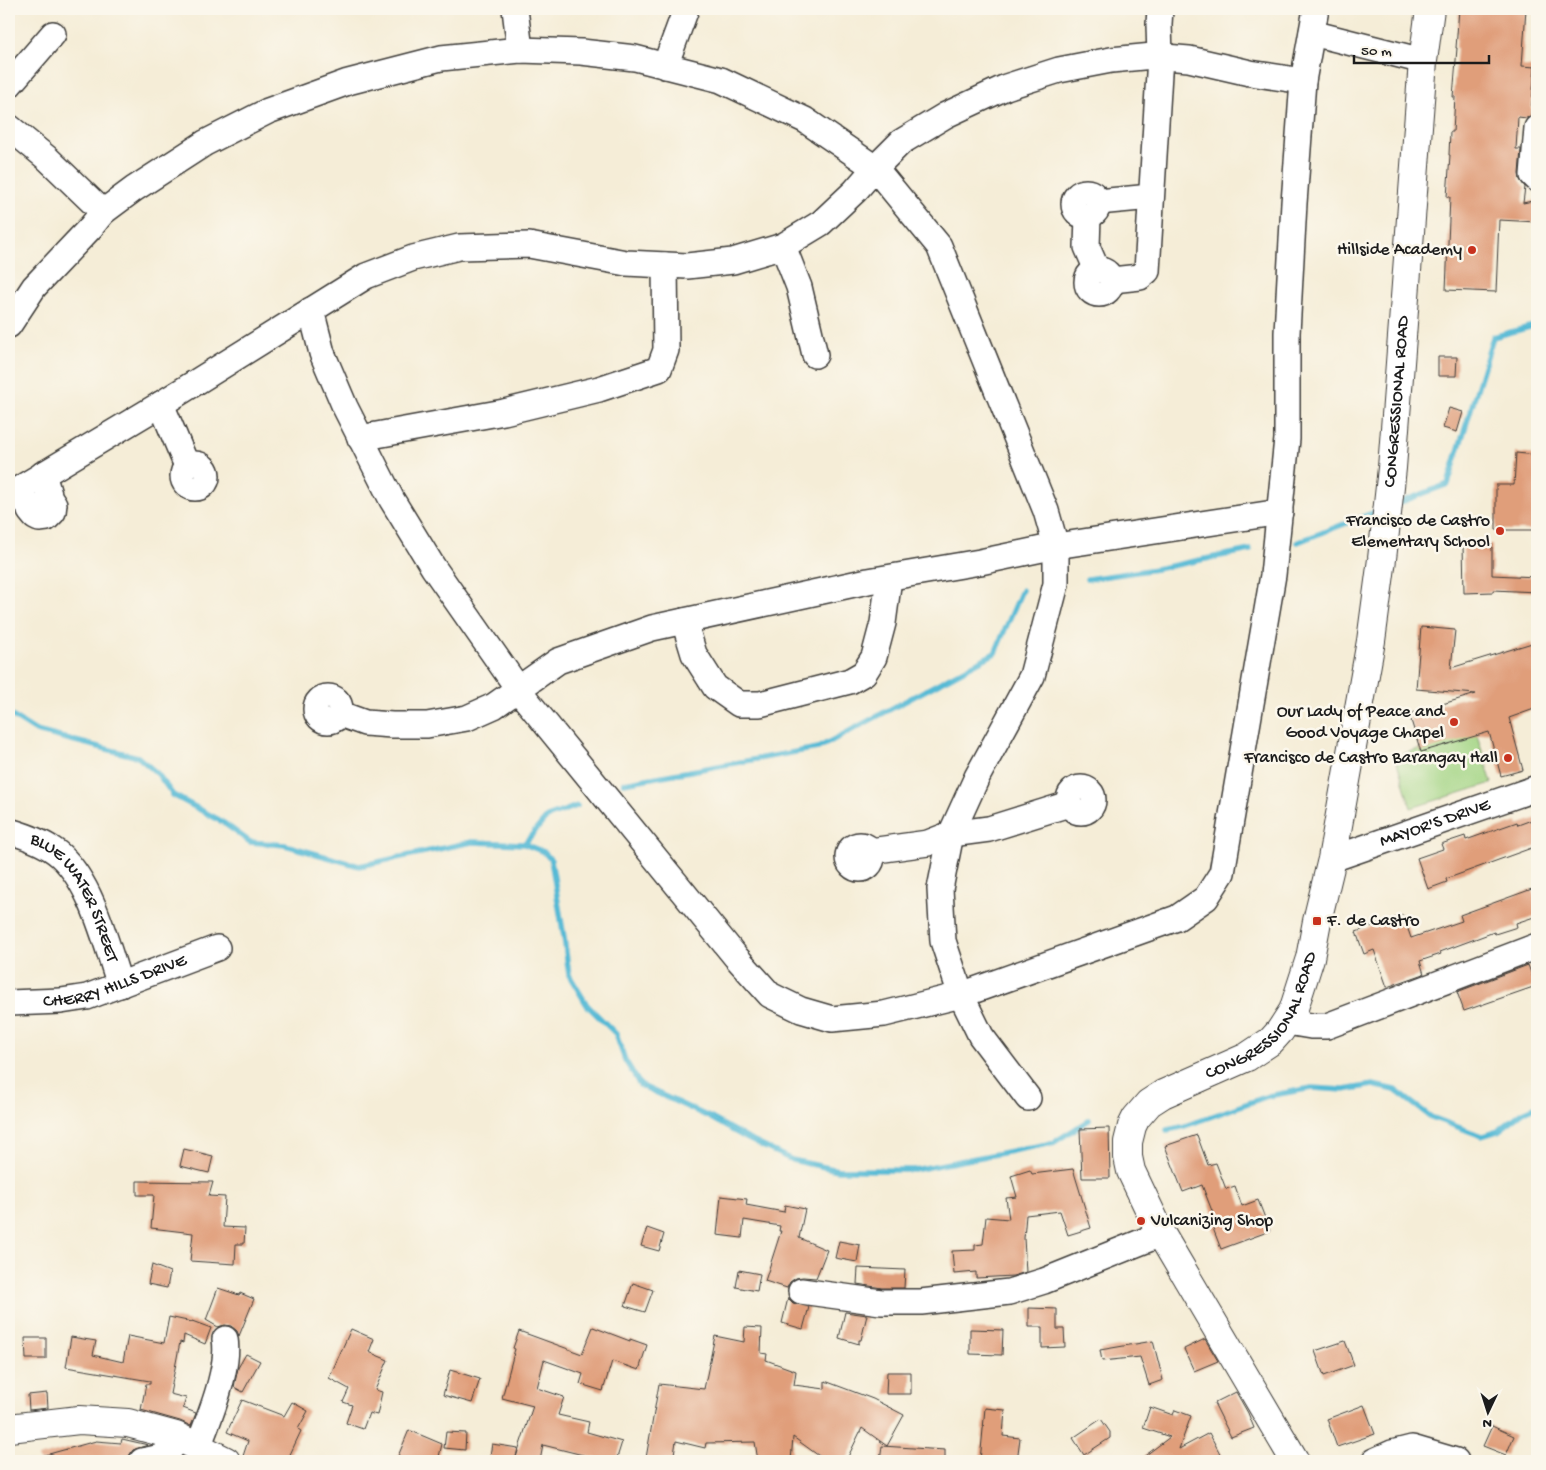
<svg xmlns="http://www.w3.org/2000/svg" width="1546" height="1470" viewBox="0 0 1546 1470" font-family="'Gochi Hand',sans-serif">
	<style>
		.green { fill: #a2d483; stroke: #5f7850 }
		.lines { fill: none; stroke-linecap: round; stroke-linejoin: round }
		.stream { stroke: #57bad5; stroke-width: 5.5 }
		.building { fill: #e09e7a }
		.minor-casing { stroke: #3d3b38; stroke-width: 28 }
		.major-casing { stroke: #3d3b38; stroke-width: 30 }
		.minor { stroke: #fff; stroke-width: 25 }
		.major { stroke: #fff; stroke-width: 28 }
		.poi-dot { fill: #c8321e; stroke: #fbf7ec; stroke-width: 2 }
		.labels { text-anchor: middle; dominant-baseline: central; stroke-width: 5; stroke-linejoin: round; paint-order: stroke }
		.poi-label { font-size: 18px; fill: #1c1c1c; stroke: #fbf7ec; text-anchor: end }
		.street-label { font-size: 18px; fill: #1c1c1c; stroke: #fbf7ec }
	</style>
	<rect width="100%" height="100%" fill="#fbf7ec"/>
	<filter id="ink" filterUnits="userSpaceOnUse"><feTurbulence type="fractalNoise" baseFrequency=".02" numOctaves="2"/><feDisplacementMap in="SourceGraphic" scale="10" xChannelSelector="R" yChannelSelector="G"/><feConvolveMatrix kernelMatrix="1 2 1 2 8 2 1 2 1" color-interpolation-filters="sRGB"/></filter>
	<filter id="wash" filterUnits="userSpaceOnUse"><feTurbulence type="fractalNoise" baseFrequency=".0096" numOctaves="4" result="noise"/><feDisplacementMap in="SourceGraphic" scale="20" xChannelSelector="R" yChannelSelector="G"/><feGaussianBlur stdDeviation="1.12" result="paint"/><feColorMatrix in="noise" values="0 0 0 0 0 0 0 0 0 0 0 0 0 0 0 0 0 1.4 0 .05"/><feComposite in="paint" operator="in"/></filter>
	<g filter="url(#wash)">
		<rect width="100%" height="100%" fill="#f5edd7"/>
		<path class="green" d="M1476 732 1492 783 1411 808 1395 756Z"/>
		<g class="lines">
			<path class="stream" d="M1396 504 1448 484 1493 337 1537 325
				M1298 542 1380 510
				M1087 579 1156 569 1250 550
				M9 714 36 731 138 757 158 774 173 795 221 821 250 842 285 845 359 866 472 842 524 844 544 852 551 860 564 937 569 975 587 1005 616 1034 625 1060 640 1085 711 1118 748 1139 792 1160 838 1170H914L1053 1143 1089 1120
				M624 783 818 748 995 653 1022 590
				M524 844 547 817 577 806
				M1167 1130 1182 1127 1268 1096 1312 1088 1344 1090 1373 1085 1395 1090 1431 1117 1482 1136 1498 1131 1523 1112 1537 1106"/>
		</g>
		<g id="blocks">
			<path class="building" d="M1459 9H1526L1522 66 1535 67 1531 115 1527 118 1518 117 1516 149H1521L1519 174 1520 180 1525 187 1523 203 1537 200V222L1499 220 1496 292 1446 290 1450 197H1447L1450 155H1449L1450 132H1453L1455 97H1453L1457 48H1456Z
				M1438 357H1457L1456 376H1438Z
				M1449 408 1463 412 1457 432 1443 428Z
				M1516 453 1537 455V530H1496V485H1514Z
				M1463 544H1492V575L1537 577V592L1493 590V592L1464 593Z
				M1421 627 1455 630 1451 668 1532 643 1537 658V708L1509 718 1523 770 1501 776 1489 732 1421 752 1409 714 1476 694 1416 689Z
				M1537 818V846L1446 879 1447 882 1428 889 1417 858 1443 849 1441 844 1465 836 1466 840 1517 822 1518 825Z
				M1532 889 1537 904V916L1516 923 1517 927 1495 934 1494 932 1440 952 1441 954 1420 961 1424 974 1387 987 1374 950 1364 954 1356 932 1403 915 1411 938 1462 921 1460 915Z
				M1528 965 1536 986 1464 1011 1457 992Z
				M1109 1128 1110 1178H1082L1080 1129Z
				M1197 1135 1208 1165 1216 1163 1226 1189 1235 1186 1242 1206 1258 1200 1270 1231 1221 1249 1209 1218 1214 1216 1202 1185 1183 1192 1165 1146Z
				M184 1149 213 1156 209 1173 180 1166Z
				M1073 1169 1091 1228 1068 1235 1060 1211 1026 1215 1024 1238 1026 1272 1013 1276 976 1278V1272L954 1274 952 1251 975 1250V1245L983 1244 986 1217 1009 1219 1006 1198 1017 1197 1011 1176 1030 1170 1032 1174Z
				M137 1181 213 1182 209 1196 225 1197 223 1227 245 1228 244 1244H236L235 1264 190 1261 193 1233 151 1228 154 1195H137Z
				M721 1196 747 1199 746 1205 784 1212 785 1205 805 1209 799 1238 827 1250 816 1278 803 1277 796 1278 790 1282 787 1288 765 1281 781 1231H779L780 1226 744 1220 742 1238 717 1235Z
				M647 1228 664 1234 659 1251 641 1246Z
				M839 1241 860 1245 857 1262 835 1258Z
				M152 1265 170 1272 167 1288 148 1284Z
				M858 1268 905 1270 904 1288H882L857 1284Z
				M739 1270 760 1274 757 1291 736 1287Z
				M633 1283 653 1290 645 1312 625 1306Z
				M218 1288 239 1295 240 1293 254 1299 239 1336 237 1331 231 1326 225 1325 218 1327 206 1320Z
				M788 1298 793 1303 809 1307 803 1329 782 1323Z
				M1029 1308 1057 1309V1329H1064L1065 1347 1042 1348V1327H1029Z
				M845 1312 867 1315 861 1340H859V1344L839 1338Z
				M169 1317 192 1322V1321L211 1328 205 1344 184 1335 183 1343 180 1342 170 1394 186 1398 183 1408 196 1413 191 1426 180 1421 141 1410 146 1384H150V1381L66 1367 71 1337 96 1341 93 1355 123 1362 128 1336 164 1343Z
				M593 1327 630 1341V1339L647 1345 639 1370 612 1361 603 1391 580 1384 583 1374 544 1360 537 1388 564 1397 558 1415 589 1422 587 1432 622 1442 616 1461H607L543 1445 540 1461 516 1458 515 1461H489L492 1444 518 1448 516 1457 533 1406 502 1398 515 1349 513 1348 519 1331 582 1354Z
				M745 1327 762 1328 761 1353 767 1354 766 1360 796 1371 794 1385 825 1389V1381L873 1399 904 1415 887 1446 862 1428 846 1461H826L793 1437 791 1461H758L755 1442 706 1443 705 1448 676 1441 673 1461 646 1458 659 1384 704 1389 715 1336 744 1342Z
				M351 1329 374 1339 369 1352 388 1360 375 1390 382 1392 377 1415 369 1413 363 1429 346 1423 352 1405 343 1402 349 1389 329 1378Z
				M970 1329 1003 1330 1002 1355 970 1354Z
				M25 1338H46V1359H26Z
				M1205 1339 1218 1361 1194 1371 1184 1349Z
				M1153 1341 1163 1380 1149 1385 1140 1357 1102 1361 1100 1350Z
				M1345 1341 1354 1365 1324 1376 1315 1351Z
				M246 1354 260 1361 243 1392 234 1387 238 1368Z
				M450 1370 480 1379 472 1403 443 1395Z
				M887 1372H911V1394H886Z
				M1236 1392 1248 1413 1254 1428 1231 1437 1214 1403Z
				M47 1393 48 1408 29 1410 28 1395Z
				M242 1400 284 1416 292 1402 308 1411 298 1429 301 1431 287 1461H259L243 1456 248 1441 227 1432Z
				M1364 1405 1375 1434 1337 1447 1327 1419Z
				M1150 1407 1173 1415 1175 1410 1191 1416 1179 1449 1209 1433 1224 1461H1138L1170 1437 1143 1428Z
				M985 1408 1005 1410 1003 1436 1020 1438 1017 1461H980Z
				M1101 1419 1110 1432V1438L1084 1455 1073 1438Z
				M1492 1426 1514 1436 1506 1455 1483 1446Z
				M409 1430 442 1444 438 1461H396Z
				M446 1432 466 1433 465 1450 444 1448Z
				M122 1439 148 1445 133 1450 129 1456 128 1461H39L38 1457 96 1441 121 1443Z
				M882 1446 945 1450V1461H880Z"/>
		</g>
	</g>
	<g filter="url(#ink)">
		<use href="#blocks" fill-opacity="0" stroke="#3d3b38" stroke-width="1"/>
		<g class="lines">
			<defs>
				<g id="minor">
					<path d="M515 9 520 50"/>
					<path d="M1312 33 1423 61"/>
					<path d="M665 66 686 9"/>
					<path d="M9 85 53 34"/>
					<path d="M9 127 48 159 103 212"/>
					<path d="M1537 128 1533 175 1537 179"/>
					<circle cx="1086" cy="204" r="12"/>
					<path d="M1098 202 1151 197"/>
					<path d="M1088 216 1087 247 1097 270"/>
					<path d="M783 246 799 287 815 355"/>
					<circle cx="1099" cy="282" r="12"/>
					<path d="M1112 280 1140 277 1147 271 1160 57 1159 24 1160 9"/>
					<path d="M311 310 322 353 345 407 392 500 433 567 524 697 736 957 770 995 801 1010 832 1019 884 1014 961 995 1177 918 1206 898 1222 873 1273 575 1287 439V333L1294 203 1303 81 1316 9"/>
					<path d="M9 325 34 287 91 227 103 212 134 189 205 143 268 111 348 82 441 58 520 50 581 52 635 58 721 80 805 120 875 168 939 246 1046 511 1056 546V584L1032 676 977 777 951 834 940 889 943 941 961 995 981 1036 1028 1098"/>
					<path d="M161 404 187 466"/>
					<path d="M360 438 504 412 599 389 659 369 666 350 665 265"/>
					<circle cx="195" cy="476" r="12"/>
					<path d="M16 490 29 506 30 511 35 517 39 519 47 518 53 512 54 504 50 498 43 474"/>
					<path d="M9 495 161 404 366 276 413 258 459 247 529 245 626 263 687 266 733 261 783 246 821 223 855 191 875 168 901 142 946 115 1006 87 1059 70 1111 60 1153 56 1189 59 1250 73 1303 81"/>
					<path d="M684 621 694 654 715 687 739 704H760L850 681 864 673 874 657 883 623 889 578"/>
					<circle cx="328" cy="709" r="12"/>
					<path d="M340 714 365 723 392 725H427L467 718 494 706 558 661 652 628 868 581 980 562 1056 546 1280 512"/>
					<circle cx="1081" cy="800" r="12"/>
					<path id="s1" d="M9 831C26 836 47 843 61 856 93 886 106 944 120 985"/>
					<circle cx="860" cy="857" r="12"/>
					<path d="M870 851 928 843 951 834 989 829 1069 804"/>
					<path id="s2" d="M1332 859 1537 788"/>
					<path id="s3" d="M9 1003 61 1001 87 997 217 948"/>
					<path d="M1287 1022 1311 1026H1327L1537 946"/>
					<path d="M801 1291 881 1302H921L1009 1292 1044 1281 1161 1234"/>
					<path d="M198 1447C209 1419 230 1368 225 1339"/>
					<path d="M142 1461C161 1457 171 1457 176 1436"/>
					<path d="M1374 1461 1392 1453 1412 1448 1456 1461"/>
				</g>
				<g id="major">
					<path d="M9 1428 79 1420 128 1423 176 1436 226 1461"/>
					<path id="s4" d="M1295 1461 1161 1234 1131 1171 1128 1157V1142L1132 1126 1136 1118 1149 1103 1163 1094 1247 1057 1271 1041 1280 1031 1293 1011 1310 958 1317 921 1332 859 1371 641 1382 559 1392 468 1423 61 1430 9"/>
				</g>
			</defs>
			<use href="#minor" class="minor-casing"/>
			<use href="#major" class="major-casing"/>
			<use href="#minor" class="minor"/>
			<use href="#major" class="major"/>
		</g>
	</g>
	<g class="poi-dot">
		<circle cx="1472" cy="250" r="5"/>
		<circle cx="1500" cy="531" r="5"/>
		<circle cx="1454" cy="722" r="5"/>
		<circle cx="1508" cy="758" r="5"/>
		<rect x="1312" y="916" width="10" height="10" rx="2.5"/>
		<circle cx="1141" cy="1221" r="5"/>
	</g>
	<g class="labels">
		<g class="poi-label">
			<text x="1462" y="250">Hillside Academy</text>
			<text x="1490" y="521">Francisco de Castro<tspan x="1490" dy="21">Elementary School</tspan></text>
			<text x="1444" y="712">Our Lady of Peace and<tspan x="1444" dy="21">Good Voyage Chapel</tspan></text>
			<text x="1498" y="758">Francisco de Castro Barangay Hall</text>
			<text x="1327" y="921" text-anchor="start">F. de Castro</text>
			<text x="1151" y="1221" text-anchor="start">Vulcanizing Shop</text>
		</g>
		<g class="street-label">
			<text stroke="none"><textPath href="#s4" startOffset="1202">CONGRESSIONAL ROAD</textPath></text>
			<text stroke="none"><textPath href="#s2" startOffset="109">MAYOR'S DRIVE</textPath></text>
			<text stroke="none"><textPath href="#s1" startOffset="100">BLUE WATER STREET</textPath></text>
			<text stroke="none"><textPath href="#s3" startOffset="109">CHERRY HILLS DRIVE</textPath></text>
			<text stroke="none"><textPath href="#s4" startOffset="558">CONGRESSIONAL ROAD</textPath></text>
		</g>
	</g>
	<rect width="1546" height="1470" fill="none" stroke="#fbf7ec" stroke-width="30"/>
	<g transform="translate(1488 1412) rotate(184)" stroke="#fbf7ec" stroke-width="4" paint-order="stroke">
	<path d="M0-4L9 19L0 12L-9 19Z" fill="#1c1c1c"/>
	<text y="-8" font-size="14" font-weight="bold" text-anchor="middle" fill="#1c1c1c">N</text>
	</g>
	<path d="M1354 55v8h135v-8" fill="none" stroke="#1c1c1c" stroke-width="2.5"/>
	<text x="1361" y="55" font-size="15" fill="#1c1c1c" stroke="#fbf7ec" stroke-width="4" paint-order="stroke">50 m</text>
</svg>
